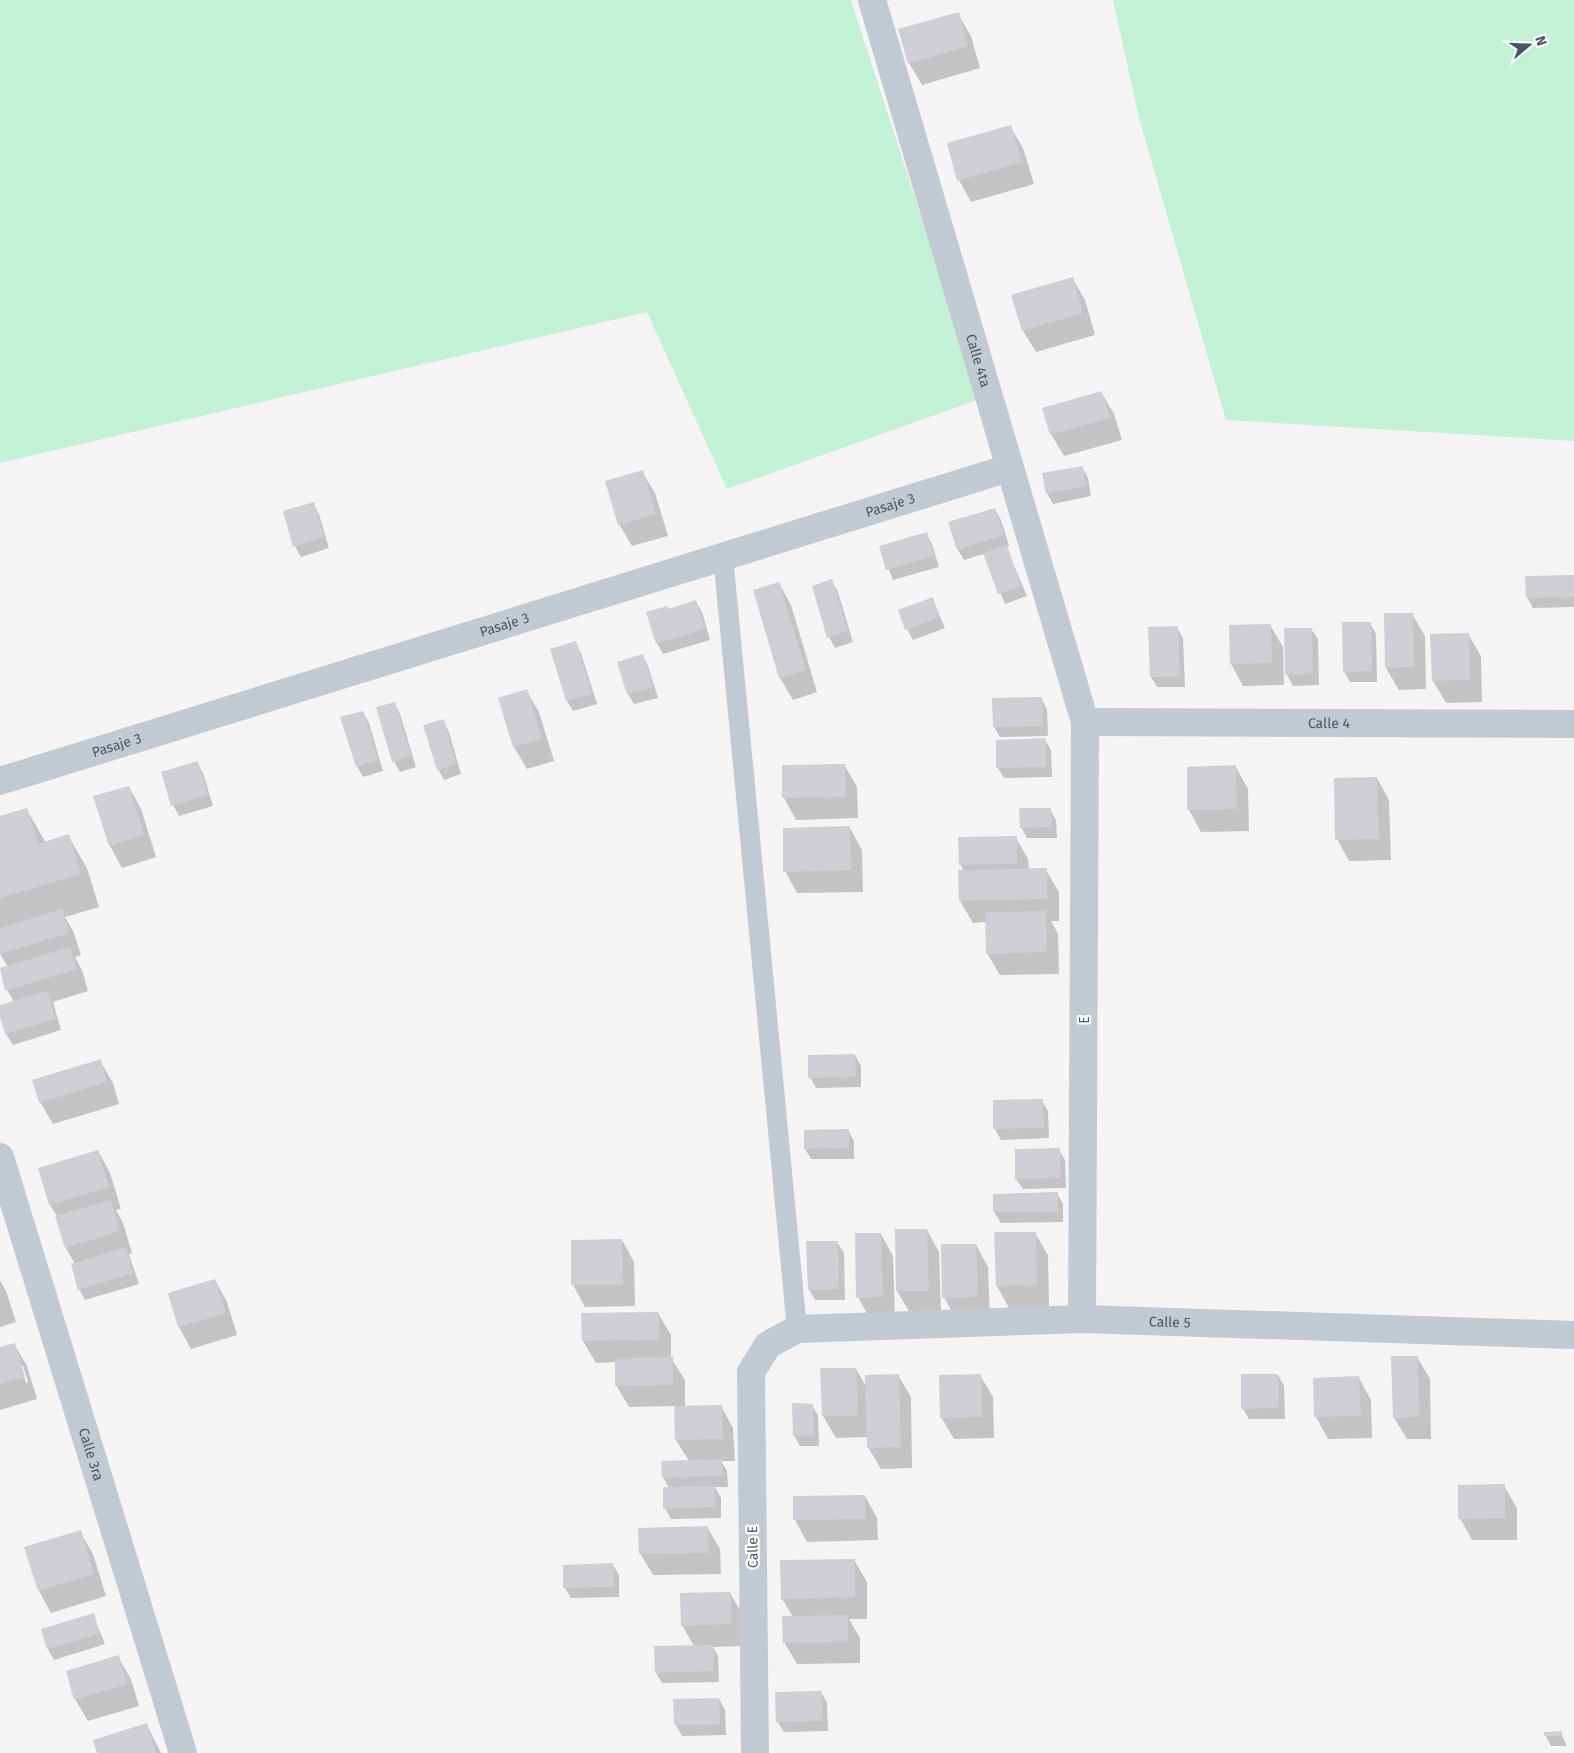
<svg xmlns="http://www.w3.org/2000/svg" width="1574" height="1753" viewBox="0 0 1574 1753" font-family="'Fira Sans',sans-serif">
	<style>
		.green { fill: #c3f1d5 }
		.shadow { fill: #0003; fill-rule: evenodd }
		.building { fill: #cdcfd5 }
		.lines { fill: none; stroke-linecap: round; stroke-linejoin: round }
		.service { stroke: #c1cad2; stroke-width: 20 }
		.minor { stroke: #c1cad2; stroke-width: 28 }
		.labels { text-anchor: middle; dominant-baseline: central; stroke-width: 4.5; stroke-linejoin: round; paint-order: stroke }
		.street-label { font-size: 14px; fill: #4a5661; stroke: #fff }
	</style>
	<rect width="100%" height="100%" fill="#f5f3f3"/>
	<path class="green" d="M0 0H851L980 399 727 489 647 312 0 463Z
		M1113 0H1574V441L1226 420 1139 118Z"/>
	<path class="shadow" d="M958 14 971 36 980 68 922 85 909 63Z
		M1010 126 1023 148 1034 184 971 202 959 180Z
		M1072 278 1085 300 1095 335 1036 352 1023 331Z
		M1101 392 1114 414 1122 440 1064 456 1051 434Z
		M1082 467 1088 478 1091 496 1053 504 1047 493Z
		M642 472 655 493 668 536 632 546 619 524Z
		M313 504 319 514 329 548 301 557 295 546Z
		M995 509 1001 520 1009 546 1006 547 1027 596 1005 604 984 554 964 560 958 550Z
		M926 533 932 544 939 567 893 580 880 547Z
		M1574 576V607L1533 608 1527 597Z
		M832 581 838 592 853 642 835 648 829 637Z
		M779 583 791 605 817 692 793 700 780 678 754 591Z
		M932 599 945 628 913 640 907 629Z
		M696 602 702 612 710 640 663 654 657 643 668 610Z
		M1412 614 1425 636 1426 689 1399 690 1386 668Z
		M1370 623 1376 634 1377 682H1350L1344 671Z
		M1270 625 1283 647 1284 685 1243 686 1231 664Z
		M1177 628 1183 638 1185 687H1157L1151 677Z
		M1285 629H1311L1318 639 1319 685 1293 686 1287 675Z
		M1468 634 1481 656 1482 702 1446 703 1433 681Z
		M575 642 581 653 597 704 573 711 567 701 551 649Z
		M642 655 648 666 658 698 634 704 628 694 619 662Z
		M526 690 539 712 554 761 527 769 514 747 499 699Z
		M1041 698 1047 709 1048 736 1000 737 994 727Z
		M394 703 400 714 416 767 400 772 394 761Z
		M363 712 369 723 383 771 363 777 357 766Z
		M443 721 449 732 461 774 444 780 438 769Z
		M1045 740 1051 750 1052 777 1004 778 998 768Z
		M197 762 203 773 213 806 179 816 173 805Z
		M845 766 857 787 858 818 796 820 784 798Z
		M1236 767 1248 789 1249 831 1201 832 1189 810Z
		M1377 778 1389 800 1391 860 1349 861 1337 839Z
		M129 787 141 809 156 857 122 868 110 846 95 797Z
		M1050 809 1056 820 1057 838H1027L1021 827Z
		M27 810 46 843 68 836 87 868 99 907 65 917 74 933 81 955 75 957 82 970 88 991 53 1002 61 1030 13 1045 6 1034 0 1012V1006L14 1002 7 990 8 967 0 954V818Z
		M850 828 862 850 863 892 797 893 785 871Z
		M1016 838 1028 859 1029 870H1046L1059 892V921H1051L1058 934 1059 974 1000 975 987 953 986 922 973 923 960 901 964 871 960 864Z
		M855 1055 861 1066V1087L816 1088 810 1077Z
		M100 1061 113 1083 119 1104 53 1124 40 1102Z
		M994 1101H1042L1048 1111 1049 1138 1001 1140 995 1129Z
		M848 1130 854 1141V1159H811L805 1149Z
		M1059 1150 1065 1160 1066 1188 1023 1189 1016 1179Z
		M98 1151 110 1173 121 1209 116 1210 123 1223 132 1253 129 1255 139 1284 85 1300 79 1289 75 1264 66 1248 57 1216 50 1205Z
		M1057 1193 1063 1204V1222L1001 1223 994 1212V1195Z
		M896 1230H927L939 1252 941 1313H910L897 1291Z
		M1035 1233 1048 1255 1049 1307 1009 1308 997 1286Z
		M881 1234 893 1256 895 1319H870L858 1297Z
		M622 1240 634 1262 635 1306 585 1307 573 1285Z
		M837 1242 844 1253 845 1300H815L809 1289Z
		M976 1245 988 1267 990 1319H956L944 1297Z
		M0 1280 6 1291 16 1322 0 1327Z
		M215 1280 227 1302 237 1335 191 1349 179 1327 169 1293Z
		M658 1313 671 1335V1358L685 1380V1407L721 1406 733 1428 735 1461H721L727 1471 728 1487H715L721 1498V1518L671 1519 665 1508 669 1488 663 1477 689 1461 676 1440 675 1406 629 1407 616 1385V1362L596 1363 583 1341Z
		M14 1344 27 1366 37 1399 0 1410V1349ZM21 1366H23L28 1382 26 1383Z
		M1417 1357 1430 1379 1431 1439H1407L1394 1418Z
		M856 1369 867 1388 898 1375 911 1397 912 1468 881 1469 868 1447V1437L836 1438 823 1416 822 1370Z
		M980 1375 993 1397 994 1438 954 1439 941 1417Z
		M1278 1375 1284 1386 1285 1419H1249L1243 1409Z
		M1359 1378 1371 1400 1372 1438 1328 1439 1316 1417Z
		M812 1405 818 1416 819 1446H800L794 1435Z
		M1504 1486 1517 1508V1540H1472L1460 1518Z
		M865 1496 877 1518 878 1540 807 1542 795 1520Z
		M707 1527 720 1549 721 1574 653 1575 640 1553Z
		M80 1532 93 1554 106 1596 51 1613 39 1591Z
		M854 1560 867 1582V1619H849L860 1638V1663L797 1664 784 1642 793 1617 782 1599Z
		M613 1565 619 1575V1597L571 1598 565 1588Z
		M730 1593 743 1615V1646L713 1647 718 1656 719 1682 662 1683 656 1673 694 1646 682 1625Z
		M93 1615 105 1644 54 1660 48 1649 43 1630Z
		M118 1657 131 1679 139 1706 88 1721 75 1699Z
		M821 1692 827 1703 828 1731 784 1732 777 1721Z
		M719 1699 725 1710 726 1735 682 1736 676 1725 675 1701Z
		M147 1725 161 1753H98Z
		M1561 1733 1567 1746H1551L1545 1735Z"/>
	<path class="building" d="M959 12 968 46 908 64 898 29Z
		M1011 125 1022 162 957 181 947 143Z
		M1073 277 1083 313 1022 331 1011 295Z
		M1102 391 1110 418 1050 435 1042 408Z
		M1083 466 1086 486 1046 494 1042 473Z
		M643 470 656 514 618 525 605 481Z
		M314 502 324 537 293 547 283 511Z
		M995 508 1004 535 957 550 948 522Z
		M927 532 934 556 886 570 879 546Z
		M1007 545 1021 586 998 594 983 553Z
		M1574 575V597L1526 598 1525 576Z
		M832 579 848 631 827 638 812 586Z
		M779 582 806 670 779 678 753 590Z
		M933 597 940 617 905 630 898 610Z
		M696 600 705 629 656 644 646 612 667 606 668 609Z
		M1384 613H1413L1414 667 1385 668Z
		M1342 622H1371L1372 671 1343 672Z
		M1271 624 1272 663 1230 664 1229 625Z
		M1178 626 1180 677H1150L1148 627Z
		M1284 628H1312L1313 674 1285 675Z
		M1469 633 1470 680 1432 681 1430 634Z
		M576 641 592 694 566 701 550 649Z
		M643 654 653 687 627 694 617 662Z
		M527 689 542 739 513 747 498 698Z
		M1042 697 1043 726 993 727 992 698Z
		M395 702 411 756 392 762 376 707Z
		M363 711 378 760 356 767 340 717Z
		M444 719 456 764 437 770 423 725Z
		M1046 738V767L996 768V740Z
		M198 761 208 795 171 806 161 772Z
		M845 764 846 797 782 798V765Z
		M1236 765 1237 809 1187 810V767Z
		M1377 777 1379 839 1335 840 1334 778Z
		M129 786 144 835 109 846 93 796Z
		M27 808 38 844 69 834 81 874 0 898V816Z
		M1019 808H1051L1052 827 1020 828Z
		M850 826 851 870 783 872V828Z
		M1017 836V864L959 865 958 837Z
		M1047 868V899L959 901 958 870Z
		M62 909 69 933 0 954V928Z
		M1046 911 1047 952 986 954 985 912Z
		M70 947 77 969 5 991 0 968Z
		M47 991 56 1019 5 1034 0 1017V1005Z
		M855 1054 856 1077 808 1078V1055Z
		M101 1059 107 1082 39 1103 32 1080Z
		M1043 1099 1044 1128 993 1129V1100Z
		M849 1129V1148L804 1149V1130Z
		M1060 1148 1061 1178 1015 1179V1149Z
		M98 1150 109 1187 49 1205 38 1168Z
		M1058 1192V1212H993V1194Z
		M111 1200 120 1231 65 1248 55 1216Z
		M895 1229H927L929 1291H896Z
		M994 1232H1036L1037 1285 996 1286Z
		M855 1233H881L883 1297 856 1298Z
		M622 1239 623 1285H571V1240Z
		M806 1241H838L839 1289 808 1290Z
		M941 1244H976L978 1297 942 1298Z
		M126 1247 133 1273 78 1290 71 1264Z
		M215 1279 226 1313 178 1327 168 1293Z
		M659 1312V1340L582 1341 581 1313Z
		M15 1343 25 1377 0 1384V1347Z
		M1391 1356H1418L1419 1417 1393 1418Z
		M673 1357V1385L615 1386V1358Z
		M820 1368H856L858 1416H822Z
		M899 1374 901 1447 867 1448 865 1375Z
		M981 1374 982 1417 940 1418 939 1375Z
		M1241 1374H1278L1279 1408 1241 1409Z
		M1359 1376 1361 1416 1314 1417 1313 1378Z
		M792 1403 813 1404 814 1435 793 1436Z
		M722 1405 723 1439 675 1440 674 1406Z
		M722 1459 723 1476 662 1478 661 1461Z
		M1505 1484V1518L1458 1519V1485Z
		M715 1486V1507L663 1509V1487Z
		M865 1495 866 1519 793 1520V1496Z
		M708 1526 709 1553 639 1554 638 1528Z
		M81 1530 94 1574 38 1591 24 1547Z
		M855 1559V1597L781 1599 780 1560Z
		M613 1563 614 1587 563 1588V1565Z
		M731 1592V1624L681 1626 680 1593Z
		M94 1613 100 1634 47 1649 41 1629Z
		M848 1615V1642L783 1643 782 1616Z
		M713 1645 714 1671 655 1673 654 1646Z
		M119 1655 127 1684 74 1700 66 1671Z
		M822 1691 823 1721 776 1722 775 1692Z
		M719 1698 720 1725H674L673 1699Z
		M147 1723 156 1753H97L93 1740Z
		M1562 1731V1736H1544V1732Z"/>
	<g class="lines">
		<path class="service" d="M723 556 797 1329"/>
		<g class="minor">
			<path id="s1" d="M872 0 1085 722 1082 1319"/>
			<path id="s2" d="M1085 722 1574 724"/>
			<path id="s3" d="M0 781 1009 468"/>
			<path id="s4" d="M0 1157 183 1753"/>
			<path id="s5" d="M755 1753 751 1372 768 1345 797 1329 1082 1319 1574 1335"/>
		</g>
	</g>
	<g class="labels">
		<g class="street-label">
			<text stroke="none"><textPath href="#s1" startOffset="376">Calle 4ta</textPath></text>
			<text stroke="none"><textPath href="#s3" startOffset="932">Pasaje 3</textPath></text>
			<text stroke="none"><textPath href="#s3" startOffset="528">Pasaje 3</textPath></text>
			<text stroke="none"><textPath href="#s2" startOffset="244">Calle 4</textPath></text>
			<text stroke="none"><textPath href="#s3" startOffset="122">Pasaje 3</textPath></text>
			<text transform="translate(1084 1020) rotate(-90)">E</text>
			<text stroke="none"><textPath href="#s5" startOffset="819">Calle 5</textPath></text>
			<text stroke="none"><textPath href="#s4" startOffset="311">Calle 3ra</textPath></text>
			<text transform="translate(753 1547) rotate(-91)">Calle E</text>
		</g>
	</g>
	<g transform="translate(1529 45) rotate(71)" stroke="#ffffff" stroke-width="4" paint-order="stroke">
	<path d="M0-4L9 19L0 12L-9 19Z" fill="#4a5661"/>
	<text y="-8" font-size="14" font-weight="bold" text-anchor="middle" fill="#4a5661">N</text>
	</g>
</svg>
